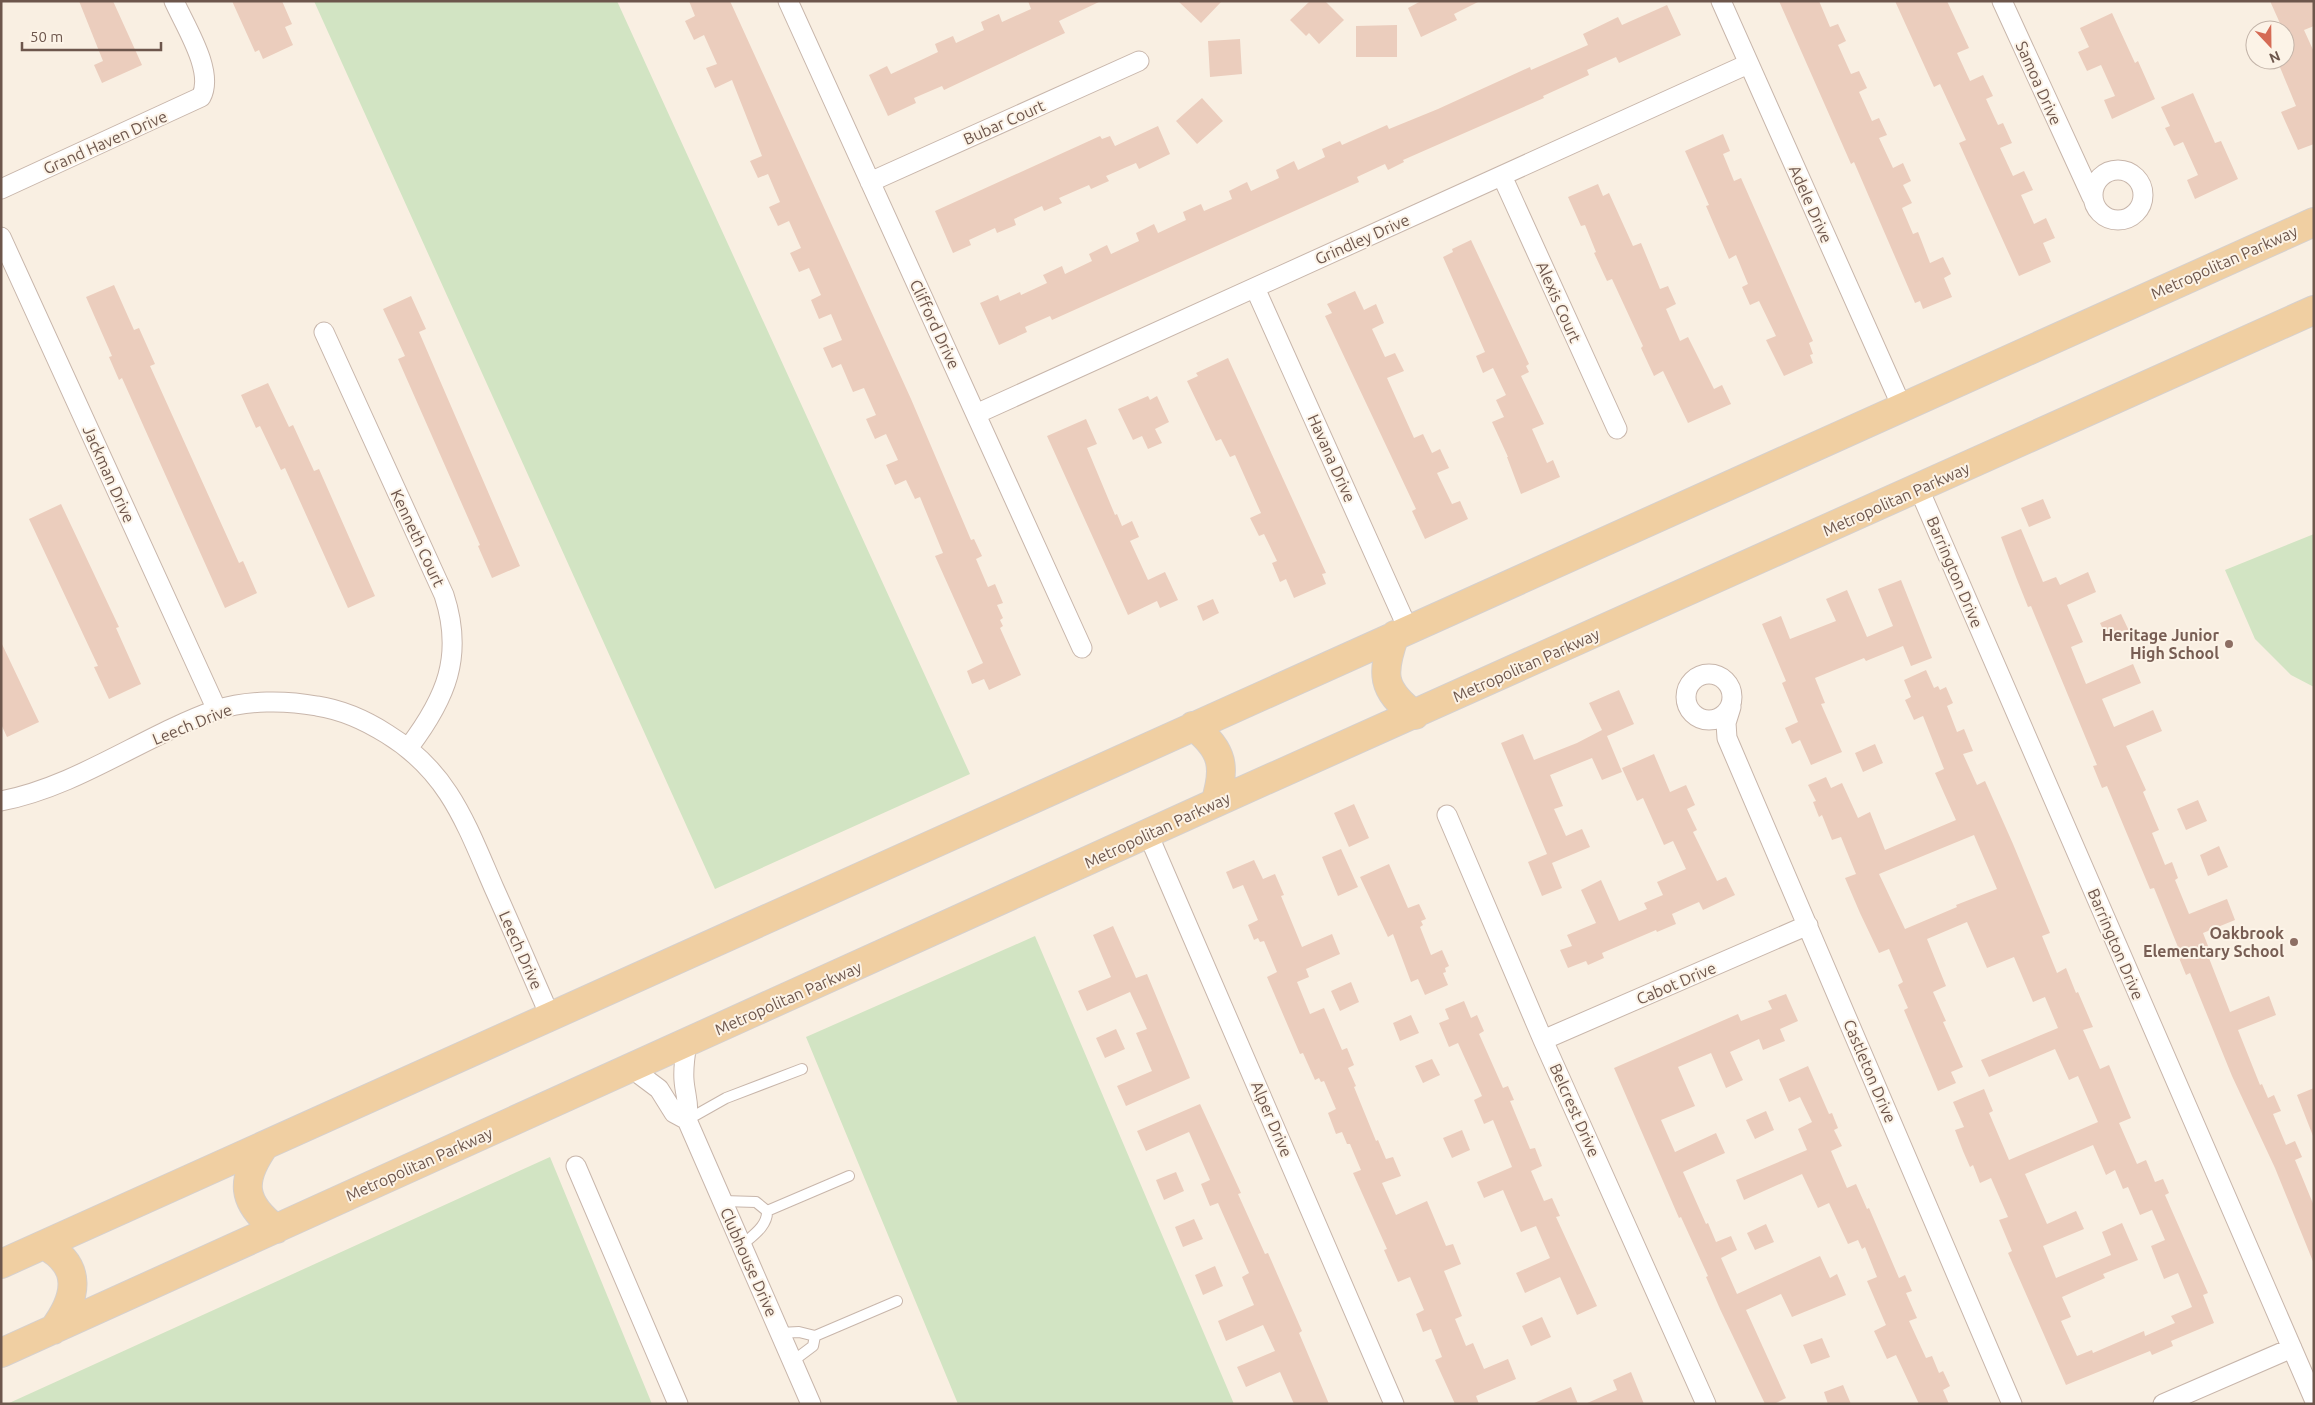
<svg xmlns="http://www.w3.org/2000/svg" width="2315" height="1405" viewBox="0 0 2315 1405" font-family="Ubuntu,sans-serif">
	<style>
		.green { fill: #d2e4c3 }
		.building { fill: #ebcdbd; fill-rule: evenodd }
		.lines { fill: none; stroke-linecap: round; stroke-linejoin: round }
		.service-casing { stroke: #c8b6ab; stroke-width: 12 }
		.minor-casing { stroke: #c8b6ab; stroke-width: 21 }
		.primary-casing { stroke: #d6d0cd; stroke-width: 30 }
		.service { stroke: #fff; stroke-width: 10 }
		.minor { stroke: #fff; stroke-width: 19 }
		.primary { stroke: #f0cfa2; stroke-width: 28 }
		.education-dot { fill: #8d6e63; stroke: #fcf3e7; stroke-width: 2 }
		.labels { text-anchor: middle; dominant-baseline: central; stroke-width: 4; stroke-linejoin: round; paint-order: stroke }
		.street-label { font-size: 16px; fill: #6d564c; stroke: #fcf3e7 }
		.education-label { font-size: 16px; font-weight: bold; fill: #785e54; stroke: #fcf3e7; text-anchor: end }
	</style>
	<rect width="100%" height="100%" fill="#f9efe2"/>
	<path class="green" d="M314 1H617L970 774 715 889Z
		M2314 534V687L2291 675 2255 639 2225 570Z
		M1035 936 1234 1404H958L806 1037Z
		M550 1157 652 1404H7Z"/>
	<path class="building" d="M79 1H113L142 65 102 83 94 65 103 61Z
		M232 1H282L292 24 285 27 293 45 263 59 259 50 255 52Z
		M689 1H730L911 399 971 540 974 539 982 556 976 559 988 587 995 584 1003 603 997 605 1003 618 1000 620 1003 626 1000 628 1021 675 989 690 984 679 972 684 967 671 983 663 935 556 943 553 920 497 915 499 906 480 895 485 886 465 898 460 886 434 875 439 866 419 876 415 864 388 853 392 841 364 832 368 823 348 842 340 831 314 819 319 811 300 821 295 809 268 799 272 790 253 801 248 789 221 778 226 769 207 780 202 768 174 758 178 750 161 762 156 732 80 715 88 706 68 717 64 704 35 694 40 685 21 695 16Z
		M1028 1H1101L1059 21 1065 33 944 90 942 86 914 98 916 103 888 116 869 75 887 66 891 74 919 61 938 52 935 44 953 36 956 43 984 30 981 22 999 14 1002 22 1031 9Z
		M1178 1H1222L1201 23Z
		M1310 1H1325L1344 20 1319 44 1309 33 1306 36 1290 20Z
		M1421 1H1480L1454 14 1457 20 1421 37 1408 8Z
		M1779 1H1819L1830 27 1838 24 1846 41 1838 45 1851 74 1859 71 1867 88 1859 92 1872 121 1879 118 1887 135 1879 138 1893 168 1903 163 1911 181 1903 185 1912 203 1902 208 1913 234 1918 232 1930 263 1943 257 1951 274 1944 278 1952 297 1923 309 1920 301 1915 303 1854 162 1851 164Z
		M1895 1H1947L1969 48 1957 53 1970 81 1983 75 1993 96 1986 99 1998 125 2003 123 2012 143 2000 148 2013 176 2024 171 2033 190 2021 195 2034 224 2046 218 2055 238 2043 243 2051 262 2019 276 1959 143 1966 140 1940 84 1934 87Z
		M2270 1H2314V26L2304 30 2314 52V144L2298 150 2281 112 2296 106 2277 60H2285V52L2291 49 2285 30H2283Z
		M1667 5 1681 35 1619 63 1616 57 1587 70 1589 75 1543 96 1544 98 1403 160 1404 162 1388 170 1385 164 1357 177 1359 182 1052 320 1050 316 1025 327 1027 332 999 345 980 303 998 295 1000 301 1020 292 1021 295 1047 283 1043 275 1062 266 1065 274 1092 261 1089 254 1107 245 1111 254 1139 241 1136 233 1154 224 1158 233 1186 220 1183 212 1201 204 1204 211 1232 199 1229 191 1247 182 1251 191 1279 178 1276 170 1294 161 1298 170 1325 157 1322 149 1340 141 1342 145 1387 125 1389 129 1438 109 1530 67 1531 70 1588 45 1583 34 1618 17 1622 25Z
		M2112 13 2135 63 2138 61 2155 99 2112 119 2104 100 2115 96 2101 65 2087 71 2078 52 2089 47 2080 28Z
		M1397 25V57H1356V26Z
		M1240 39 1242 74 1210 77 1208 41Z
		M2193 93 2215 143 2221 141 2238 179 2195 199 2187 180 2198 175 2183 142 2174 146 2165 128 2170 126 2161 107Z
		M1202 98 1223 121 1197 144 1176 121Z
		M1158 126 1170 154 1139 169 1136 163 1106 176 1109 181 1091 189 1089 185 1059 198 1062 203 1044 211 1042 206 1014 219 1016 225 997 233 995 228 969 240 971 245 953 253 935 211 1100 136 1102 139 1110 136 1115 146Z
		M1723 134 1730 151 1723 154 1734 181 1741 178 1813 341 1809 343 1813 354 1810 355 1813 363 1784 376 1766 340 1776 336 1759 301 1750 305 1742 287 1748 284 1736 255 1729 259 1706 206 1709 205 1685 151Z
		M1598 184 1603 196 1609 193 1633 246 1641 243 1660 289 1668 286 1676 304 1666 309 1680 341 1688 337 1714 389 1722 385 1731 404 1688 423 1663 371 1654 376 1641 348 1643 346 1612 279 1607 281 1594 253 1596 252 1585 225 1581 226 1568 197Z
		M1471 240 1529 364 1526 366 1529 372 1521 376 1544 424 1532 429 1547 463 1553 460 1560 477 1521 494 1507 457H1508L1492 422 1504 417 1496 400 1506 395 1493 368 1483 373 1476 356 1485 352 1443 257 1453 252 1452 249Z
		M114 285 134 330 139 328 155 364 150 366 239 563 243 561 257 593 225 608 122 378 119 380 109 357 112 356 86 297Z
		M1355 291 1364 310 1376 304 1384 323 1372 329 1385 357 1395 353 1404 371 1387 378 1414 438 1423 434 1432 453 1440 449 1449 468 1437 473 1452 504 1460 501 1468 519 1425 539 1412 511 1416 509 1325 316 1332 313 1327 304Z
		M411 296 426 329 419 332 520 566 492 578 478 546 480 545 398 359 405 356 383 309Z
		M1228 358 1326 573 1322 574 1326 584 1294 598 1286 579 1280 582 1272 563 1277 561 1264 534 1259 536 1250 518 1261 513 1235 455 1230 457 1221 439 1216 441 1187 381 1198 376 1196 373Z
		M268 383 289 427 293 425 314 471 319 469 375 596 348 608 285 468 281 470 260 426 256 428 241 395Z
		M1148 396 1150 400 1157 396 1169 422 1155 429 1162 443 1148 449 1142 436 1133 440 1118 409Z
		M1086 419 1097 444 1087 448 1115 515 1117 514 1122 526 1132 521 1139 537 1130 541 1148 580 1165 572 1178 600 1160 608 1157 601 1128 615 1047 436Z
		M2043 499 2051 518 2029 527 2021 508Z
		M61 504 119 627 116 628 141 684 109 699 94 667 98 666 29 519Z
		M2021 529 2043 582 2056 577 2060 585 2088 572 2096 592 2067 605 2083 642 2071 647 2086 684 2133 664 2141 683 2102 699 2114 727 2153 710 2162 731 2126 746 2146 790 2143 792 2159 830 2152 833 2165 865 2172 862 2178 878 2175 880 2189 914 2227 899 2235 920 2203 933 2210 951 2207 953 2230 1012 2269 996 2276 1015 2238 1030 2260 1085 2262 1084 2268 1098 2274 1095 2281 1111 2273 1114 2286 1145 2295 1141 2302 1157 2295 1160 2314 1206V1264L2275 1168 2232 1076 2190 973 2186 975 2177 953 2180 952 2154 888 2150 889 2107 786 2102 788 2093 766 2097 765 2031 606 2028 607 2016 577 2001 537Z
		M1901 580 1932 658 1911 666 1903 646 1866 661 1864 658 1815 678 1825 703 1821 704 1842 752 1811 765 1800 740 1792 744 1785 728 1798 722 1782 683 1786 681 1762 624 1781 616 1790 639 1836 621 1826 599 1847 590 1867 637 1893 626 1878 589Z
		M1213 599 1219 613 1203 621 1197 606Z
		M2121 614 2130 633 2109 642 2100 623Z
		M1 642 39 722 7 737 1 724Z
		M1926 670 1934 688 1938 686 1940 690 1946 687 1953 703 1947 706 1957 732 1964 729 1973 751 1963 754 1977 785 1985 781 2013 844 2050 933 2042 936 2057 973 2066 968 2076 993 2078 992 2093 1027 2083 1030 2100 1069 2109 1065 2131 1118 2119 1123 2137 1164 2146 1160 2155 1182 2163 1179 2169 1193 2165 1195 2208 1293 2203 1295 2214 1323 2171 1341 2173 1346 2152 1355 2150 1351 2066 1385 2008 1253 2012 1251 1999 1220 2008 1217 1991 1178 1980 1183 1973 1165 1970 1167 1963 1151 1955 1130 1964 1127 1953 1102 1984 1089 1993 1111 1989 1113 2009 1160 2098 1122 2078 1076 2069 1080 2055 1049 1989 1077 1981 1060 2058 1028 2045 997 2033 1002 2014 957 1987 968 1967 922 1927 939 1946 986 1933 992 1946 1021 1943 1022 1963 1067 1951 1072 1956 1083 1938 1091 1904 1010 1908 1008 1898 985 1903 982 1889 949 1879 953 1860 913 1845 878 1856 874 1841 837 1832 840 1822 815 1819 817 1813 802 1816 801 1808 785 1826 777 1831 788 1842 783 1858 818 1870 812 1885 850 1956 820 1935 773 1944 769 1923 716 1914 720 1905 700 1911 697 1904 680ZM1974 835 1997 889 1956 905 1957 907 1905 929 1879 874ZM2093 1145 2106 1175 2115 1170 2123 1189 2128 1187 2140 1215 2152 1210 2165 1240 2151 1246 2164 1279 2178 1273 2192 1307 2171 1316 2175 1323 2145 1336 2144 1331 2093 1353 2092 1350 2077 1356 2061 1321 2071 1317 2062 1297 2105 1278 2103 1274 2138 1260 2122 1223 2102 1232 2111 1255 2056 1278 2043 1246 2084 1229 2076 1211 2047 1224 2025 1174Z
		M1619 690 1634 724 1607 736 1622 772 1602 780 1592 758 1550 775 1563 806 1554 809 1566 836 1582 829 1590 847 1552 863 1562 888 1542 896 1528 862 1547 854 1501 743 1523 734 1534 760 1577 743 1602 730 1589 703Z
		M1875 744 1883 763 1863 772 1855 753Z
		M1654 754 1670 792 1686 785 1695 805 1687 809 1697 830 1693 832 1717 881 1726 877 1735 895 1703 910 1699 902 1672 914 1676 924 1657 932 1656 930 1602 953 1604 958 1588 965 1586 961 1568 968 1560 950 1572 946 1567 935 1596 923 1581 890 1601 880 1619 921 1647 909 1644 903 1663 895 1657 882 1686 869 1673 841 1664 845 1643 798 1637 801 1622 768Z
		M2198 800 2207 821 2186 830 2177 809Z
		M1354 804 1369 838 1349 847 1334 813Z
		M2219 846 2228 867 2208 876 2200 855Z
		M1341 849 1358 887 1338 896 1322 857Z
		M1254 860 1263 879 1275 874 1284 895 1281 896 1302 947 1332 934 1340 954 1306 969 1309 977 1297 982 1310 1014 1324 1008 1342 1050 1347 1048 1354 1065 1348 1068 1356 1086 1354 1087 1376 1141 1378 1140 1386 1159 1393 1157 1401 1176 1382 1183 1396 1215 1427 1201 1446 1246 1453 1244 1461 1264 1444 1271 1462 1316 1455 1319 1466 1346 1473 1343 1484 1369 1508 1359 1516 1379 1476 1396 1479 1404H1455L1435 1360 1442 1357 1431 1329 1423 1332 1416 1314 1424 1310 1410 1277 1398 1282 1384 1250 1387 1249 1353 1173 1361 1170 1350 1144H1347L1342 1132 1336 1134 1328 1113 1336 1109 1324 1081 1321 1082 1319 1078 1315 1080 1303 1053 1300 1054 1267 977 1277 972 1264 941 1260 942 1258 938 1254 940 1248 925 1258 920 1243 885 1233 889 1226 872Z
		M1389 864 1408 908 1419 904 1426 919 1421 921 1423 925 1420 927 1431 955 1442 950 1449 966 1445 968 1446 972 1443 973 1448 985 1425 995 1418 979 1411 982 1393 934 1388 937 1360 877Z
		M1113 926 1136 978 1147 974 1190 1078 1126 1106 1117 1086 1152 1071 1136 1033 1147 1029 1130 992 1087 1011 1078 991 1111 977 1093 935Z
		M1351 982 1359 1002 1340 1011 1331 991Z
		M1786 994 1798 1021 1780 1029 1785 1041 1763 1050 1759 1039 1730 1052 1743 1080 1726 1088 1711 1053 1678 1067 1695 1106 1661 1120 1675 1152 1716 1133 1725 1153 1683 1172 1706 1224 1708 1223 1716 1242 1731 1236 1737 1250 1721 1258 1737 1294 1820 1256 1830 1278 1837 1274 1846 1295 1792 1317 1781 1294 1746 1310 1786 1398 1774 1404H1765L1720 1309 1706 1277 1708 1276 1681 1217 1679 1218 1614 1068 1738 1014 1741 1021 1772 1009 1768 1001Z
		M1464 1001 1471 1018 1477 1015 1484 1031 1479 1034 1503 1088 1508 1086 1514 1100 1510 1101 1530 1149 1535 1148 1542 1166 1531 1171 1544 1201 1552 1198 1560 1216 1556 1217 1597 1306 1577 1315 1560 1277 1525 1293 1516 1273 1550 1258 1536 1226 1521 1232 1503 1190 1484 1198 1477 1182 1512 1167 1493 1120 1484 1124 1474 1100 1482 1096 1458 1043 1449 1047 1439 1023 1449 1019 1445 1009Z
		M1411 1015 1419 1033 1400 1041 1393 1023Z
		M1116 1029 1125 1049 1105 1058 1096 1038Z
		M1432 1059 1440 1075 1423 1083 1415 1066Z
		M1808 1066 1829 1114 1832 1113 1838 1128 1834 1130 1842 1146 1831 1151 1847 1188 1856 1184 1867 1209 1869 1208 1899 1278 1905 1275 1912 1291 1906 1293 1917 1318 1909 1321 1926 1358 1932 1356 1939 1373 1943 1371 1950 1386 1943 1390 1949 1404H1919L1896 1355 1887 1359 1874 1331 1886 1325 1867 1281 1877 1277 1865 1247 1862 1249 1858 1240 1848 1244 1829 1203 1818 1208 1802 1174 1744 1200 1736 1180 1807 1150 1798 1129 1812 1122 1800 1097 1789 1102 1779 1079Z
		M2314 1088V1135L2313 1136 2297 1095Z
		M1200 1104 1241 1193 1238 1194 1265 1254 1268 1253 1302 1331 1299 1333 1329 1404H1294L1280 1372 1246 1387 1237 1367 1275 1351 1263 1325 1226 1341 1218 1321 1254 1305 1242 1277 1249 1273 1218 1203 1210 1206 1201 1184 1210 1180 1189 1132 1146 1151 1137 1131Z
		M1766 1111 1774 1130 1755 1139 1746 1120Z
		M1462 1130 1470 1150 1452 1158 1443 1138Z
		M1176 1172 1184 1191 1164 1200 1156 1180Z
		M1194 1219 1203 1239 1183 1247 1175 1227Z
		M1766 1224 1774 1242 1755 1250 1747 1233Z
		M1215 1266 1223 1286 1203 1295 1195 1275Z
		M1542 1317 1551 1337 1531 1346 1522 1326Z
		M1822 1338 1830 1357 1811 1364 1803 1345Z
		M1631 1372 1644 1404H1585L1617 1390 1613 1380Z
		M1843 1385 1851 1404H1828L1824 1392Z
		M1571 1387 1578 1404H1532Z"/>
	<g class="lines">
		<defs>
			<path id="service" d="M687 1120 726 1098 802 1069
				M723 1201 756 1202 767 1211C768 1226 752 1236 742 1245
				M767 1211 849 1176
				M780 1333 799 1332 815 1336 813 1346 793 1361
				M815 1336 897 1301"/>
			<path id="minor" d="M788 1 1082 648
				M1721 1 1902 407
				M2002 1 2092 197
				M2093 195a25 25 0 1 1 50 0a25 25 0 1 1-50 0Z
				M1502 176 1617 429
				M870 182 1139 61
				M1 189 201 97C215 72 185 26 174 1
				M1 237 217 710
				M1255 288 1408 629
				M324 332 444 595C464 656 446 698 409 747
				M976 414 1748 64
				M1919 489 2314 1399
				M1686 697a23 23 0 1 1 46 0a23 23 0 1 1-46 0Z
				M1731 707 1726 723 1727 738 2012 1404
				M1 801C78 786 143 736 216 710 248 700 285 700 317 706 343 710 365 720 387 734 449 772 466 824 494 888 513 930 531 973 550 1016
				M1447 815 1543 1040 1706 1404
				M1148 834 1394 1404
				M1543 1040 1808 925
				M631 1068 659 1089 674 1113 687 1120C690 1105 685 1095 684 1080 683 1067 685 1055 687 1043
				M687 1120 811 1404
				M576 1166 678 1404
				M2163 1404 2292 1348"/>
			<path id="primary" d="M1395 635C1381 674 1381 689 1415 715
				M1193 726C1224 750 1226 768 1215 803
				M265 1145C240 1180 241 1202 276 1229
				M44 1245C84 1266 77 1298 53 1330
				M1 1264 2314 222
				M1 1353 1215 803 2314 310"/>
		</defs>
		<use href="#service" class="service-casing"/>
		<use href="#minor" class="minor-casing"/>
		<use href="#primary" class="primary-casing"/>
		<use href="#service" class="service"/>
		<use href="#minor" class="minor"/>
		<use href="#primary" class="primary"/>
	</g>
	<g class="education-dot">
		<circle cx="2229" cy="644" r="5"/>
		<circle cx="2294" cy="942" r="5"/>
	</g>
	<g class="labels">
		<g class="street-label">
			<text transform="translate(2039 83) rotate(66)">Samoa Drive</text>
			<text transform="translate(1004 122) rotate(-24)">Bubar Court</text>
			<text transform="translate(105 142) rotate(-24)">Grand Haven Drive</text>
			<text transform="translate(1811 204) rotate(66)">Adele Drive</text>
			<text transform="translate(1362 239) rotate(-24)">Grindley Drive</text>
			<text transform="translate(2224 262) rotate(-24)">Metropolitan Parkway</text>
			<text transform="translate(1559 302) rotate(66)">Alexis Court</text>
			<text transform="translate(935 324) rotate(65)">Clifford Drive</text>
			<text transform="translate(1332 458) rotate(66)">Havana Drive</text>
			<text transform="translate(109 474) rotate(66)">Jackman Drive</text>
			<text transform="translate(1896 499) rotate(-24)">Metropolitan Parkway</text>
			<text transform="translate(418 538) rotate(65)">Kenneth Court</text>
			<text transform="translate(1955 572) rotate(67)">Barrington Drive</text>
			<text transform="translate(1526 665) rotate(-24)">Metropolitan Parkway</text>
			<text transform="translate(192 724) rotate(-22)">Leech Drive</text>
			<text transform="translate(1157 830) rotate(-25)">Metropolitan Parkway</text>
			<text transform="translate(2116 944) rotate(67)">Barrington Drive</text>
			<text transform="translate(521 950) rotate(66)">Leech Drive</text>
			<text transform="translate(1676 983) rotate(-23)">Cabot Drive</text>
			<text transform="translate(788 998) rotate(-24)">Metropolitan Parkway</text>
			<text transform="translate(1870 1071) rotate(67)">Castleton Drive</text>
			<text transform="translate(1575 1110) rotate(66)">Belcrest Drive</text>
			<text transform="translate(1272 1119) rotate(67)">Alper Drive</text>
			<text transform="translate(419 1164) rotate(-24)">Metropolitan Parkway</text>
			<text transform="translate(749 1262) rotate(66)">Clubhouse Drive</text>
		</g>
		<g class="education-label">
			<text x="2219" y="635">Heritage Junior<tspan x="2219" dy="18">High School</tspan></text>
			<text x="2284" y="933">Oakbrook<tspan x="2284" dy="18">Elementary School</tspan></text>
		</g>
	</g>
	<rect width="2315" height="1405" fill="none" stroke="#6d564c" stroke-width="5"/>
	<g transform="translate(2270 45) rotate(158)"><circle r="24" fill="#fcf3e7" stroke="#c3b4a9"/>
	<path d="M0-4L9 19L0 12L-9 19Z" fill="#d56b55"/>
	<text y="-8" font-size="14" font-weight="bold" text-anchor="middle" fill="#6d564c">N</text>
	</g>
	<path d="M22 42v8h139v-8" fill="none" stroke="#6d564c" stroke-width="2.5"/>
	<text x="30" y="42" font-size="15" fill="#6d564c" stroke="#fcf3e7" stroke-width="4" paint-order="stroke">50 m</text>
</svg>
